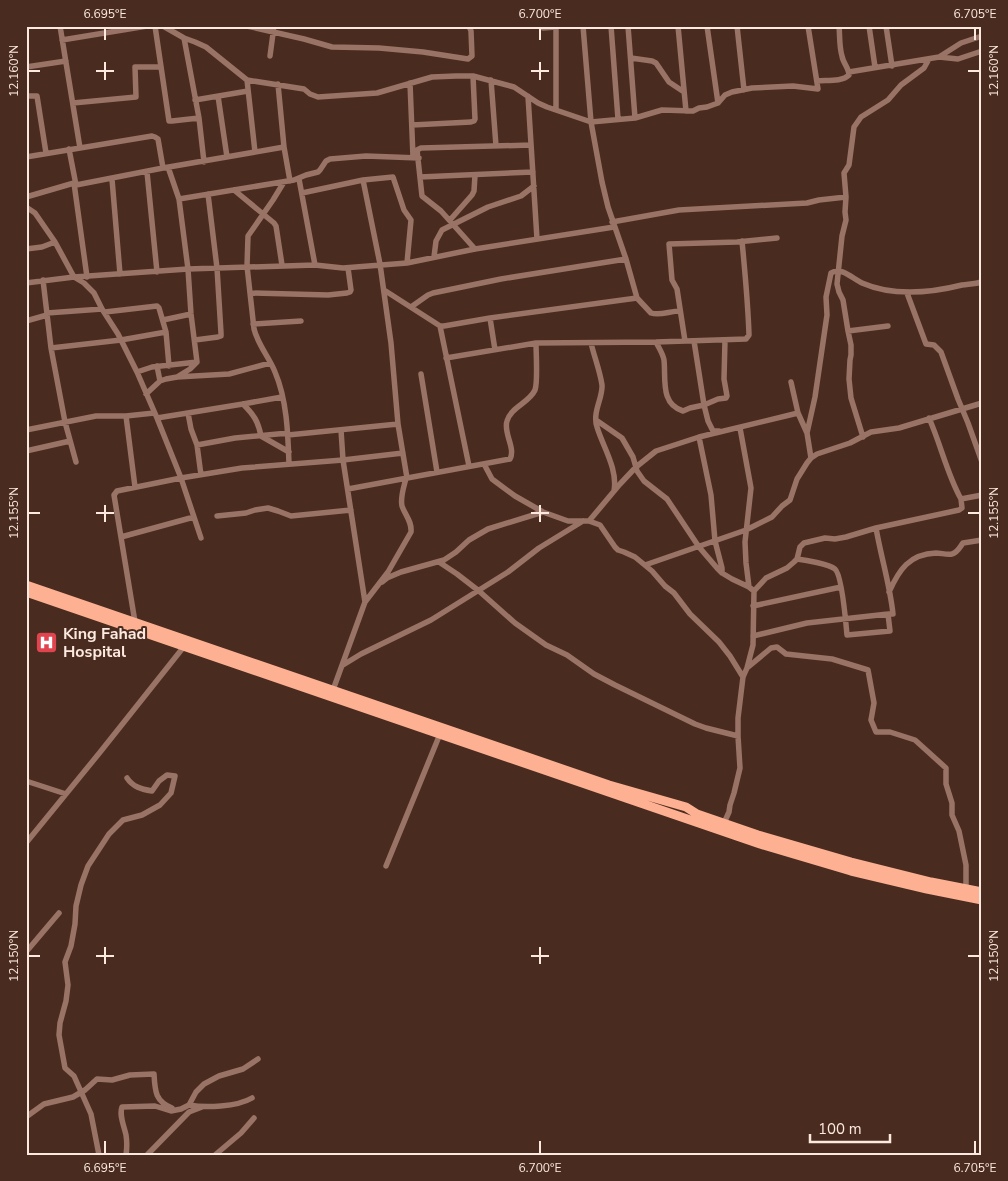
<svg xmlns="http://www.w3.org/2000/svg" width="1008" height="1181" viewBox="0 0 1008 1181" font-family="'Nunito Sans',sans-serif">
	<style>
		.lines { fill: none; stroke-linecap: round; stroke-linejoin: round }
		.street { stroke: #997365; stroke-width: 5.5 }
		.primary { stroke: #fdb092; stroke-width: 9 }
		.ticks { fill: none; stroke: #fce9e0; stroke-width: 2 }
		.labels { text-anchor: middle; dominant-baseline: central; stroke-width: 4; stroke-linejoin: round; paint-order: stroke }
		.poi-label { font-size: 16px; font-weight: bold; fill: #fce9e0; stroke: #492c1f; text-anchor: start }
		.neatline { fill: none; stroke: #fce9e0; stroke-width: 2 }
		.ticks-label { font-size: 12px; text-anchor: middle; fill: #fce9e0 }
	</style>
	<rect width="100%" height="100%" fill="#492c1f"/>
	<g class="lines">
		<path class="street" d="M60 26 80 148
			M155 26 169 121H172L199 118
			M163 26 184 38 195 42 206 47 247 80 304 89 310 94 318 97 377 93 432 77 456 76H473L514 87 538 103 547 107 591 122 635 118 662 110 693 111 699 108 707 107 718 103 725 95 732 92 752 88 793 86 818 89 808 26
			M247 26 304 39 332 47 379 48 423 52 468 59 472 56 471 31 469 26
			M541 26 543 28 556 27
			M556 26V110
			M583 26 591 122 602 182 608 207 626 259 637 298 651 313C660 316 670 311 680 311
			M611 26 618 119
			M628 26 635 118
			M678 26 686 111
			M707 26 718 103
			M737 26 744 90
			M869 26 875 67
			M886 26 892 66
			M184 38 199 118 204 162
			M62 40 147 26
			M270 56 274 26
			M939 57 961 43 982 36
			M631 58 652 61 656 63 669 82 684 92
			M26 67 66 61
			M849 72 939 57 958 59 982 51
			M247 80 255 152
			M491 80 496 146
			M817 81C827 80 842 82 849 75 849 68 843 63 842 56 839 46 840 36 839 26
			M410 83 413 157
			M278 84 284 147 290 181
			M26 96H37L46 153
			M218 96 227 157
			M528 96 537 239
			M195 100 248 91
			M73 103 136 97 135 67H160
			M412 125 471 122 474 121 475 119 473 76
			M69 149 76 185
			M26 157 152 136 155 137 158 139 163 168
			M168 167 179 199 188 269 191 314 197 362 190 369 177 377
			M147 172 157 272
			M420 177 533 172
			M112 179 120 274
			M299 179 315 265
			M363 180 380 264 391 343 398 424 407 478
			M284 182 273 200 248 236 247 266 254 329C258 345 269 357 275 372 287 400 288 434 289 464
			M74 183 87 277
			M234 190 274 223 276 226 282 265
			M302 193 363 180 393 177 404 210 411 220 407 263
			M26 197 74 183 76 185 163 168 284 147
			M846 197 845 212 846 220 842 236 837 284 839 292 843 300 848 331 851 345V355L850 360 849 379 851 398 863 437
			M179 199 294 180 306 175 318 172 320 170 326 161 330 159 366 156 419 158
			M26 207 35 213 55 242 74 277 84 283 94 293 102 309 118 334 137 372 157 418 181 478 201 538
			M450 220 472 195 474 191 475 175
			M612 222 679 210 807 203 819 200 846 197 844 173 849 165 854 127 861 117 888 100 901 85 924 68 929 59
			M26 249 42 247 55 242
			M475 249 441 211 422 196 417 150 421 148 531 145
			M434 257 436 241 442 230 488 207 521 196 534 186
			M43 280 51 348 65 422 76 462
			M26 283 74 277 188 269 315 265 343 268 407 263 475 249 614 227
			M384 290 437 324 440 326H444L490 318 637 298
			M250 293 328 295 347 293 350 292 351 290 348 268
			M907 293 926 344 934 345 941 352 958 399 968 423 982 462
			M411 307 428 295 433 293 501 279 626 259
			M105 312 157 306 159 308 166 332 169 366
			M47 313 102 309
			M490 318 495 350
			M163 320 191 314
			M26 321 47 315
			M253 324 301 321
			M440 326 469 466
			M848 331 888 326
			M195 340 218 337 221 336V333L217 268 208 194
			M685 341 677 289 672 280 669 244 737 242 777 238
			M656 342C659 348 663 354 664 360 666 379 660 404 683 411L690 408 704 405 694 341
			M591 343C594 356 600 371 602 385 603 398 592 412 597 427 603 447 618 469 614 491
			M51 348 121 340 166 332
			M446 358 536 343 656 342 746 339 749 335C748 303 745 272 742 241
			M157 366 160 381
			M137 372 152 367 197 362
			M421 374 437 472
			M791 382 798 413 807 433 811 458
			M146 394 160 381 166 379 177 377 229 374 270 363
			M243 404C254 415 258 421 261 436L289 452
			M188 413 191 429 197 445 201 475
			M126 416 135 487
			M157 418 243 404 282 397
			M929 418C941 445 947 474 961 499L982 495
			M596 420 622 438 633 457 637 471 644 481 667 499 699 547 717 568 722 573 732 579 749 587 754 591
			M740 428 751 488 745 542 746 563 749 587
			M26 430 96 416H126L154 413
			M341 430 343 460 365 602
			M719 431H713L708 421 704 405 718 399 726 398 727 396 724 379 725 340
			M807 433 815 397 827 315 826 297 831 273C841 266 853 279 862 283 894 297 930 293 962 285 969 284 975 284 982 282
			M288 435 398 424
			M699 437 711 495 715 541 722 568V573
			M197 445 235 438 288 433
			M26 451 70 441
			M484 464 492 479 496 482 515 496 543 512 568 521H589L600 525 615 547 618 550 624 552 635 557 652 571 665 586 674 593 690 614 719 642 730 656 743 677
			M348 489 510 459C516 448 503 433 507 421 511 407 529 403 535 390 538 382 536 353 536 343
			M217 516 246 513 255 510 268 508 278 511 291 516 351 510
			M589 521 620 484 636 467 656 451 699 437 798 413
			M121 537 194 517
			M797 559C805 560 829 564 835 569 842 575 846 624 847 635L890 631 888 614H893C890 585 881 557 876 528
			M439 562 457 574 479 591 515 623 546 645 567 655 594 674 615 685 695 724 706 728 738 736
			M645 565 746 530 772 517 782 506 790 500 797 479 807 463 811 458 817 454 850 443 871 432 899 428 982 403
			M382 582 387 578 401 572 444 560 456 552 469 540 488 529 543 512
			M889 592C899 570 909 554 936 553 941 553 947 555 952 554 957 553 960 547 963 543L982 540
			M753 606 841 587
			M135 622 114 495 117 491 181 478 242 468 343 460 403 453
			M753 636 807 623 888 614
			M343 665 361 654 431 620 508 572 539 548 583 521
			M747 668 771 648 777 647 786 654 832 659 868 670 874 703 871 720 876 732H890L915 740 946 768V784L952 803V815L959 831 966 865V889
			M333 690 365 602 388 572 411 532C412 521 405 515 402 506 400 497 404 487 406 478
			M26 781 66 794
			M724 823 729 812 730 805 734 793 740 768 738 736V718L743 677 747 668 753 645 754 591 766 578 787 568 794 562 797 559 800 547 804 543 825 538 835 539 846 537 876 528 959 510 962 508 961 499
			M26 843 101 751 186 644
			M386 866 440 734
			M26 952 59 913
			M189 1105C205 1108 237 1107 252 1098
			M26 1117 44 1104 73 1097 85 1090 97 1079 112 1080 130 1075 154 1074C155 1091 155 1101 172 1108
			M99 1155 91 1114 74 1076 65 1068 59 1035 60 1023 66 1001 68 985 65 962 71 946 75 924 76 906 81 885 88 866 109 834 123 820 142 815 160 805 171 793 175 776 167 775 159 781 152 791C141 789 133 787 127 778
			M126 1155C127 1148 127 1141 126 1135 124 1126 119 1115 122 1107L155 1106 171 1111 181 1109 189 1105 196 1092 204 1084 219 1076 243 1069 258 1059
			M147 1155 189 1112 202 1107
			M215 1155 241 1133 254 1118"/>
		<path class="primary" d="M26 585 609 785 686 807 697 814 758 835 851 862 931 882 982 892
			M26 592 760 844 851 871 927 889 982 900"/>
	</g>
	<path class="ticks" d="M105 28V40M540 28V40M975 28V40M105 62V80M540 62V80M28 71H40M96 71H114M531 71H549M968 71H980M105 505V522M540 505V522M28 513H40M96 513H114M531 513H549M968 513H980M105 947V964M540 947V964M28 956H40M96 956H114M531 956H549M968 956H980M105 1141V1154M540 1141V1154M975 1141V1154"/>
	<defs>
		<symbol id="hospital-square" viewBox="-11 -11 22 22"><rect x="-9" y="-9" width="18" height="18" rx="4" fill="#e0444e" stroke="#492c1f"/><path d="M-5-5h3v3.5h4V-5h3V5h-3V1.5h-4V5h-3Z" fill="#fff"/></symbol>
	</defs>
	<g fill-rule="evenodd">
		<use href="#hospital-square" x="34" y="630" width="25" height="25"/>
	</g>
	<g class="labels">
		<g class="poi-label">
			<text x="63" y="634">King Fahad<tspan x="63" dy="18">Hospital</tspan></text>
		</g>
	</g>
	<rect width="1008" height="1181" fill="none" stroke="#492c1f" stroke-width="55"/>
	<path d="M810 1134v8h80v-8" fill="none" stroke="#fce9e0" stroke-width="2.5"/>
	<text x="818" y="1134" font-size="15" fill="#fce9e0" stroke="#492c1f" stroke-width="4" paint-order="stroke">100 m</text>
	<rect x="28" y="28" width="952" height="1126" class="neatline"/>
	<g class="ticks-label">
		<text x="105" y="18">6.695°E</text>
		<text x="540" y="18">6.700°E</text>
		<text x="975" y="18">6.705°E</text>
		<text transform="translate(14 71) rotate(-90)" y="4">12.160°N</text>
		<text transform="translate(994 71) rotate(-90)" y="4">12.160°N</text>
		<text transform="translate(14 513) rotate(-90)" y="4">12.155°N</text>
		<text transform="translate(994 513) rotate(-90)" y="4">12.155°N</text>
		<text transform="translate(14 956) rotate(-90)" y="4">12.150°N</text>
		<text transform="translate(994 956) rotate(-90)" y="4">12.150°N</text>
		<text x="105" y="1172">6.695°E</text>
		<text x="540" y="1172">6.700°E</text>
		<text x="975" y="1172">6.705°E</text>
	</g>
</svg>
